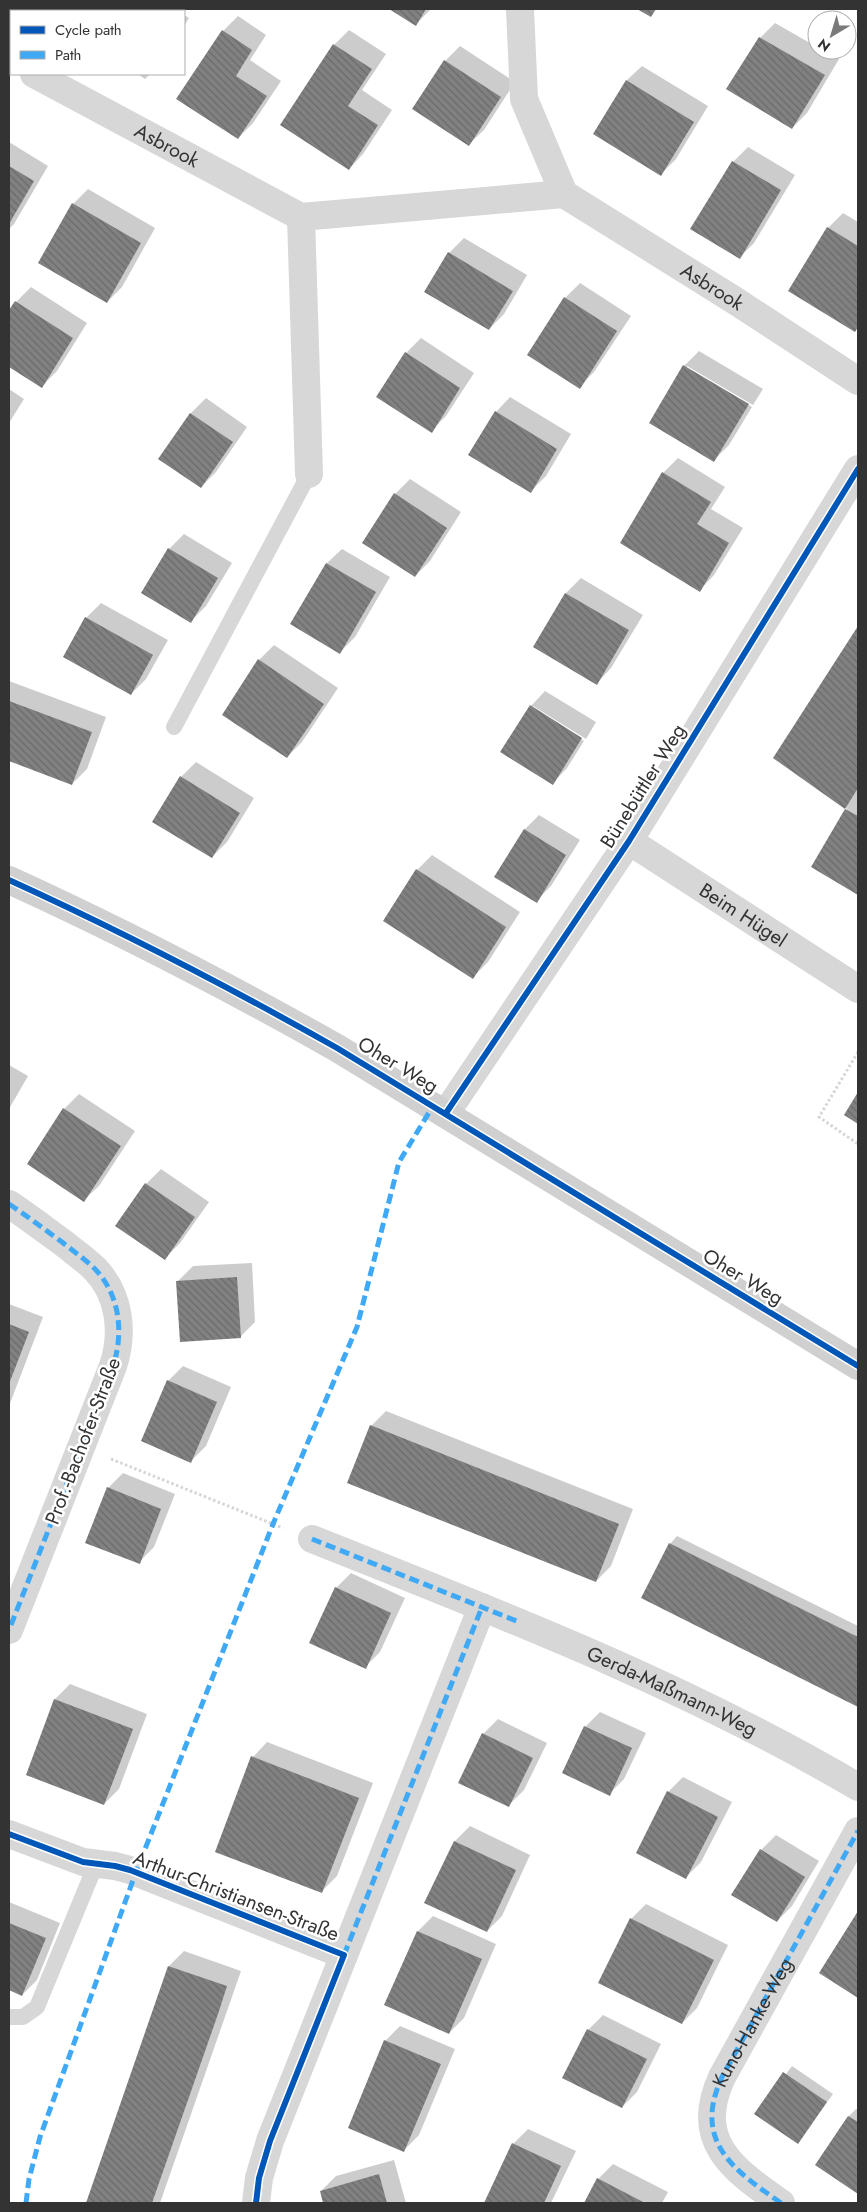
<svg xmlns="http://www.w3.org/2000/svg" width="867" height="2212" viewBox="0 0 867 2212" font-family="Jost,sans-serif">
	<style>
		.shadow { fill: #0003 }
		.building { fill: url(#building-back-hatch) }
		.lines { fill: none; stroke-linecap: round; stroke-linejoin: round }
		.path { stroke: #d6d6d6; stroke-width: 3; stroke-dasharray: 2.5 2.5; stroke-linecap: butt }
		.lane { stroke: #d7d7d7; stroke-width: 16 }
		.street { stroke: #d7d7d7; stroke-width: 28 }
		.secondary { stroke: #d0d0d0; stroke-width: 28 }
		.quiet { stroke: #3fa9f5; stroke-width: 5; stroke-dasharray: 10 5; stroke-linecap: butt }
		.cycleway-casing { stroke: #fff; stroke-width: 9 }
		.cycleway { stroke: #0057b8; stroke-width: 6 }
		.labels { text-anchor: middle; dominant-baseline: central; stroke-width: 5; stroke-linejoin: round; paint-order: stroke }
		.street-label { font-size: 20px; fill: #333; stroke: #fff }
	</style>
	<defs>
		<pattern id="building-back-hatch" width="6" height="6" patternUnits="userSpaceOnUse" patternTransform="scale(1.25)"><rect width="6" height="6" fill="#818181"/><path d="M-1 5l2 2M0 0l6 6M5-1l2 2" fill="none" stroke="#6a6a6a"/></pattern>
	</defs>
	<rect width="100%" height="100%" fill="#fff"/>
	<path class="shadow" d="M52 9H63L61 11Z
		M107 9H174L178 11H105Z
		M391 9H431L416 24Z
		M184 15 189 18 184 26Z
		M238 16 266 35 250 60 281 81 253 123 238 138 223 31Z
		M775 23 817 47V50H823L839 59 807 113 792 128 760 38Z
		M349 30 386 54 362 90 392 110 363 154 349 169 334 45Z
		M460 46 515 82 484 130 469 144 414 109 445 61Z
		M642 66 708 106 676 159 661 174 594 133 627 80Z
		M138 74H150L145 79Z
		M9 142 48 166 14 224 9 229Z
		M748 147 795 175 754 243 739 258 733 162Z
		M88 189 155 228 122 287 107 302 73 204Z
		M843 213 858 222V327L855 331 828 228Z
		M464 238 527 275 504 314 489 329 449 253Z
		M580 283 631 316 594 372 579 387 565 298Z
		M31 287 87 323 57 371 42 386 9 365V312L16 302Z
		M421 338 474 373 446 416 431 431 378 397 406 353Z
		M699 351 763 389 753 405 687 366V369L752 407 729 445 714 460 684 366Z
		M9 389 24 399 9 423Z
		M510 397 571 434 546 476 531 491 496 412Z
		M206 398 247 427 216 472 201 487 160 459 191 413Z
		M678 458 725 487 711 509 743 528 714 575 700 590 663 473Z
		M410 479 461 512 430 561 415 576 363 543 395 494Z
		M184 534 232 563 206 606 191 621 169 549Z
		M342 549 390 577 355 637 340 652 292 623 327 563Z
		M581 578 643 615 611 668 597 683 534 646 566 593Z
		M101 603 168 640 146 679 131 694 86 618Z
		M858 629V894L812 867 847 808 775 757Z
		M274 645 338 688 302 742 287 757 259 660Z
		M9 681 106 717 87 769 72 784 9 760Z
		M545 691 596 722 586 739 533 706V709L584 741 567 768 553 783 531 706Z
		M196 762 254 798 227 842 212 857 181 777Z
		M539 815 580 840 551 886 536 901 524 830Z
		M432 855 520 912 488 962 473 977 417 870Z
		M9 1065 28 1076 9 1109Z
		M79 1094 135 1131 99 1186 84 1200 64 1109Z
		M161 1169 209 1202 180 1243 165 1258 146 1184Z
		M252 1263 255 1322 240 1337 178 1281 193 1266Z
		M9 1304 43 1317 9 1406Z
		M183 1366 231 1387 206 1446 191 1461 168 1381Z
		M386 1411 633 1509 611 1566 596 1581 371 1426Z
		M123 1473 175 1494 154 1547 139 1562 108 1488Z
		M677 1536 858 1626V1705L643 1598 670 1544Z
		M351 1573 405 1598 380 1652 365 1667 336 1588Z
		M70 1684 147 1714 119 1789 104 1804 27 1775 55 1699Z
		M600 1712 646 1733 624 1779 609 1794 585 1727Z
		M498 1719 547 1743 524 1790 509 1805 483 1734Z
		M267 1742 373 1783 337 1876 322 1891 253 1757Z
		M683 1777 732 1802 701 1862 686 1877 668 1792Z
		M470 1826 530 1855 502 1916 487 1931 426 1902 455 1841Z
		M776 1835 819 1861 792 1906 777 1921 761 1850Z
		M9 1902 60 1923 37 1980 22 1995 9 1989Z
		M646 1904 728 1945 697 2008 682 2023 631 1919Z
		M858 1913V1996L821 1973Z
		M433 1916 496 1944 464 2018 449 2033 418 1931Z
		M184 1951 241 1971 160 2203H87L169 1966Z
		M603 2015 661 2044 637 2092 622 2107 588 2030Z
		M400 2026 455 2049 419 2135 404 2150 385 2041Z
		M792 2066 833 2094 797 2143 756 2114Z
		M856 2109 858 2110V2193L817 2165 849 2116Z
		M528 2129 576 2151 551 2203H485L513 2144Z
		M394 2160 406 2203H324L321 2191 336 2176Z
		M613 2164 668 2192 662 2203H585L598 2179Z"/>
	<path class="building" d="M105 9H136L140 11H104Z
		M389 9H426L416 26Z
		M637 9H656L651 17Z
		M222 30 252 50 236 76 267 96 238 139 176 99Z
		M759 37 825 75 792 129 726 89Z
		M333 44 372 69 348 106 378 125 349 170 280 125Z
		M444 60 501 97 469 146 412 109Z
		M626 80 694 122 661 176 593 134Z
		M732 161 781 190 740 259 690 229Z
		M9 166 34 181 9 224Z
		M72 203 141 243 107 303 38 263Z
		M827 227 858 246V327L855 332 788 291Z
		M448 252 513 291 489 330 424 292Z
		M564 297 617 331 580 389 527 355Z
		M15 301 73 338 42 388 9 367V310Z
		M405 352 460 388 432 433 376 397Z
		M683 365 749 404 714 462 649 423Z
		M495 411 557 449 531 493 468 455Z
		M190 413 233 442 201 488 158 459Z
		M662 472 711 502 697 524 729 543 700 592 620 543Z
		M394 493 447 528 415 577 362 543Z
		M168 548 218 578 191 623 141 593Z
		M326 563 376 592 340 654 290 624Z
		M565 593 629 630 597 685 533 647Z
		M85 617 153 655 131 695 63 657Z
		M858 626V788L845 809 773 758Z
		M258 659 324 704 287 758 222 715Z
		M9 701 92 732 72 785 9 761Z
		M530 705 582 738 553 785 500 752Z
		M180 776 240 813 212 858 152 822Z
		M845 809 858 816V895L811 867Z
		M524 829 566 855 537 903 494 877Z
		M416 869 506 927 473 979 383 921Z
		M858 1092V1124L844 1115Z
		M63 1108 121 1146 84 1202 27 1164Z
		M145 1183 195 1217 165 1260 115 1226Z
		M237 1277 241 1338 180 1342 176 1281Z
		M9 1324 29 1332 9 1384Z
		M167 1380 217 1402 191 1463 141 1441Z
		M370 1425 619 1524 596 1582 347 1483Z
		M107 1487 161 1509 140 1564 85 1543Z
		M669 1543 858 1637V1707L641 1598Z
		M335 1587 391 1613 366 1669 309 1643Z
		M54 1699 133 1729 104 1805 26 1775Z
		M584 1726 632 1748 610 1796 562 1773Z
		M482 1733 533 1758 509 1807 458 1783Z
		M251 1756 359 1798 322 1893 215 1852Z
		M667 1791 718 1817 686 1879 636 1853Z
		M454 1841 516 1870 487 1932 424 1903Z
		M760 1849 805 1877 777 1922 731 1895Z
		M858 1911V1998L819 1973Z
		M630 1918 714 1960 682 2024 598 1983Z
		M9 1923 46 1938 22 1996 9 1990Z
		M417 1931 482 1959 449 2034 384 2005Z
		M168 1966 227 1986 218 2014 152 2203H86Z
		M587 2029 647 2059 622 2108 562 2078Z
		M384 2040 441 2064 404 2152 348 2128Z
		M783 2072 827 2102 798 2144 754 2114Z
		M848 2116 858 2122V2194L815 2165Z
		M512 2143 561 2166 544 2203H484Z
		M379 2174 387 2203H323L320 2191Z
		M597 2178 645 2203H584Z"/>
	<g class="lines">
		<path class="path" d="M858 1052 819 1117 858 1144
			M111 1459 283 1528"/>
		<path class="lane" d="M174 727 309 474
			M9 2017H23L37 2007 96 1864"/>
		<g class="street">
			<path id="s1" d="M520 9 524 99 564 194 734 300 858 381"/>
			<path d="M9 60 11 61"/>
			<path id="s2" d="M34 74 301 217 564 194"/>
			<path d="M301 217 309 474"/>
			<path id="s3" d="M629 841 858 989"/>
			<path d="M446 1113 629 841 858 469"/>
			<path d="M9 1204C27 1216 44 1229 62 1242 73 1251 85 1259 95 1269 120 1295 124 1333 113 1366L9 1630"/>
			<path id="s4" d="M312 1539C498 1613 685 1685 858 1787"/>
			<path d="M9 1834 83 1862 115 1866 130 1870 344 1955 270 2141 259 2178 256 2203"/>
			<path d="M344 1955 482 1607"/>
			<path id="s5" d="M781 2203C734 2170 692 2142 722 2077L858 1831"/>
		</g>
		<path class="secondary" d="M9 880C121 931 229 987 337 1048L858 1366"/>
		<path class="quiet" d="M9 1204C27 1216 44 1229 62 1242 73 1251 85 1259 95 1269 120 1295 124 1333 113 1366L9 1630
			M312 1539 519 1622
			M344 1955 482 1607
			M26 2203 29 2179 40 2137 136 1872 273 1524 357 1327 399 1162 433 1106
			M781 2203C734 2170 692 2142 722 2077L858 1831"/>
		<defs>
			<path id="cycleway" d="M9 880C121 931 229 987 337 1048L858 1366
				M446 1113 629 841 858 469
				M9 1834 83 1862 115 1866 130 1870 344 1955 270 2141 259 2178 256 2203"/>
		</defs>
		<use href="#cycleway" class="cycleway-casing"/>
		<use href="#cycleway" class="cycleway"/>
	</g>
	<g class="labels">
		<g class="street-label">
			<text stroke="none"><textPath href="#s2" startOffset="151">Asbrook</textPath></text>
			<text stroke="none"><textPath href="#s1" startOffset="368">Asbrook</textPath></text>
			<text transform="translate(643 786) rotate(-58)">Bünebüttler Weg</text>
			<text stroke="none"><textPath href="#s3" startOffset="136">Beim Hügel</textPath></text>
			<text transform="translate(398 1065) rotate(31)">Oher Weg</text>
			<text transform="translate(743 1277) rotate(31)">Oher Weg</text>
			<text transform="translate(83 1441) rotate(-69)">Prof.-Bachofer-Straße</text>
			<text stroke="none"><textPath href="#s4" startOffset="391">Gerda-Maßmann-Weg</textPath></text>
			<text transform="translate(236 1896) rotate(21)">Arthur-Christiansen-Straße</text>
			<text stroke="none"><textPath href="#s5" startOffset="219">Kuno-Hanke-Weg</textPath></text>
		</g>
	</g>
	<rect width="867" height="2212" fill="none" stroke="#333333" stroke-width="20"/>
	<rect x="10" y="10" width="175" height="65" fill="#ffffff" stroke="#adadad"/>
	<rect x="20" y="26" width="25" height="8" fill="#0057b8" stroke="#adadad"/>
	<text x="55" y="35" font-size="15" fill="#333333">Cycle path</text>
	<rect x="20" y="51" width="25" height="8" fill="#3fa9f5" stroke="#adadad"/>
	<text x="55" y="60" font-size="15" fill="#333333">Path</text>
	<g transform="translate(832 35) rotate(218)"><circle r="24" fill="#ffffff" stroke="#adadad"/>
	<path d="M0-4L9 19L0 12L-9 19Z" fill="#7a7a7a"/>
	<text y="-8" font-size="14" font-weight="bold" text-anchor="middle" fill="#333333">N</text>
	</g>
</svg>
